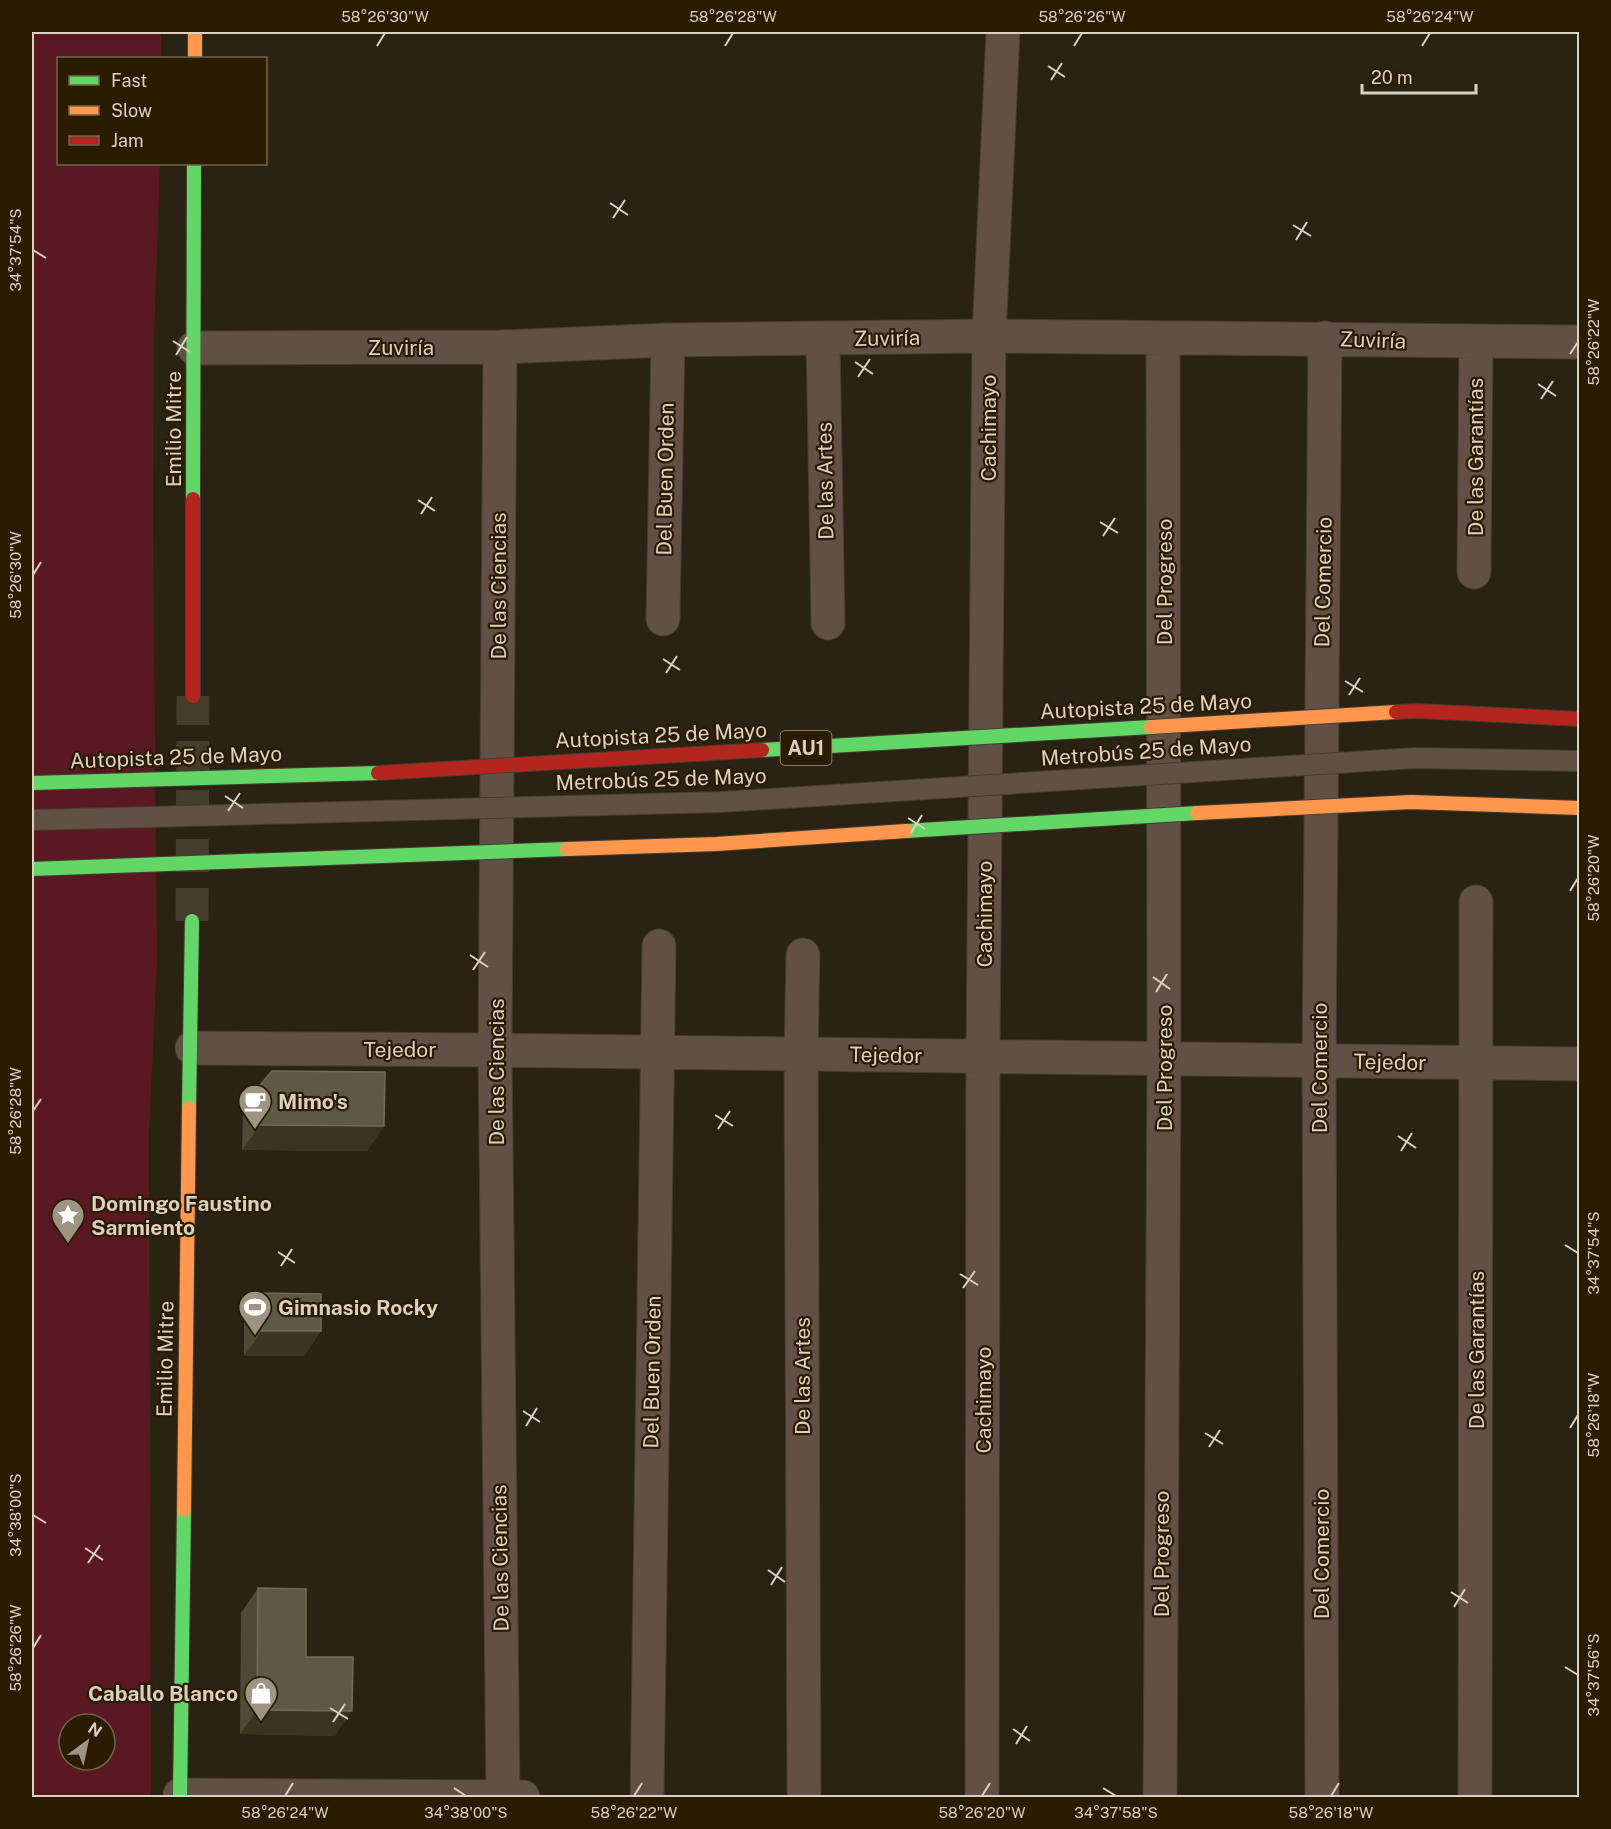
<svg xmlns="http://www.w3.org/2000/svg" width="1611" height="1829" viewBox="0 0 1611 1829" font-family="'Public Sans',sans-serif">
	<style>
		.green { fill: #5a1922; fill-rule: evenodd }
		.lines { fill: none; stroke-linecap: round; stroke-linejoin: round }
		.secondary-tunnel { stroke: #453c2c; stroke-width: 33; stroke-dasharray: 33 16; stroke-linecap: butt }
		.street-casing { stroke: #453d30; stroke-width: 35 }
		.fast-casing { stroke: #453d30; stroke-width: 16 }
		.slow-casing { stroke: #453d30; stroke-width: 16 }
		.jam-casing { stroke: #453d30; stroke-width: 16 }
		.street { stroke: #605045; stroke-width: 33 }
		.fast { stroke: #63d668; stroke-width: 14 }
		.slow { stroke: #ff974d; stroke-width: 14 }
		.jam { stroke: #b3261e; stroke-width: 14 }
		.lane-bridge-casing { stroke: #453d30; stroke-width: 22; stroke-linecap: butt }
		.fast-bridge-casing { stroke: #453d30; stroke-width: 16; stroke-linecap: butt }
		.slow-bridge-casing { stroke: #453d30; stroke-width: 16; stroke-linecap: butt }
		.jam-bridge-casing { stroke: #453d30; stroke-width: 16; stroke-linecap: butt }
		.lane-bridge { stroke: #605045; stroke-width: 20 }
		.fast-bridge { stroke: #63d668; stroke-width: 14 }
		.slow-bridge { stroke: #ff974d; stroke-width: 14 }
		.jam-bridge { stroke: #b3261e; stroke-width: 14 }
		.wall { fill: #4f4a36 }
		.shaded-wall { fill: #3a3421 }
		.building { fill: #5e5944; stroke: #716c58; stroke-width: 1.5 }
		.ticks { fill: none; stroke: #dbd1c1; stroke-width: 2 }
		.labels { text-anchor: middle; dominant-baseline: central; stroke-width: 4.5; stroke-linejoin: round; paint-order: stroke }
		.shield { fill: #2a1c00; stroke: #a69b87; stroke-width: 1.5 }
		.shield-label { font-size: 20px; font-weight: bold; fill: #dbd1c1 }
		.street-label { font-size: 21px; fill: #dbd1c1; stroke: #2a1c00 }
		.poi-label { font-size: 21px; font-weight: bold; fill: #dbd1c1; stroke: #2a1c00; text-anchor: start }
		.neatline { fill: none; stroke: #dbd1c1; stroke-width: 2 }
		.ticks-label { font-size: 15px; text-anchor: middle; fill: #dbd1c1 }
	</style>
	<rect width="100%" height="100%" fill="#2a2212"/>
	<path class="green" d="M32 32H161V58H58V164H160L154 338 153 514 157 964 149 1133 151 1797 32 1798ZM69 1724H105V1760H69Z"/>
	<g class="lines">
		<path class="secondary-tunnel" d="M192 921 193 696"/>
		<defs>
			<path id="street" d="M823 339 828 623
				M500 347 495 1050 503 1798
				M194 348 500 347 668 340 989 336 1580 342
				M1474 572 1476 342
				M663 619 668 340
				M803 955 801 1054 804 1798
				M192 1048 495 1050 1580 1064
				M180 1795 523 1797
				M647 1798 659 946
				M982 1798 983 1056 989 336 1003 32
				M1160 1798 1164 1059 1163 338
				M1322 1798 1319 1061 1325 338
				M1475 1798 1476 902"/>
			<path id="fast" d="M193 499 194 164
				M189 1108 192 921
				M180 1798 184 1510"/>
			<path id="slow" d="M195 32V58
				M184 1510 189 1108"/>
			<path id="jam" d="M193 696V499"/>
		</defs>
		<use href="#street" class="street-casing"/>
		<use href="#fast" class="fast-casing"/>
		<use href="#slow" class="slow-casing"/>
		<use href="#jam" class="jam-casing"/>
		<use href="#street" class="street"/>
		<use href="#fast" class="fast"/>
		<use href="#slow" class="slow"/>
		<use href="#jam" class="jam"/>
		<defs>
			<path id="lane-bridge" d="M32 820 721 802 1415 758 1580 761"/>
			<path id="fast-bridge" d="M762 750 1151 727
				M32 783 378 773
				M906 831 1197 813
				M32 869 567 849"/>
			<path id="slow-bridge" d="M1151 727 1396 712
				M1197 813 1411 802 1580 808
				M567 849 716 844 906 831"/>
			<path id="jam-bridge" d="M1396 712 1417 711 1580 719
				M378 773 762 750"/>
		</defs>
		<use href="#lane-bridge" class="lane-bridge-casing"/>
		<use href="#fast-bridge" class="fast-bridge-casing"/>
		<use href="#slow-bridge" class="slow-bridge-casing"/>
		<use href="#jam-bridge" class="jam-bridge-casing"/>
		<use href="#lane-bridge" class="lane-bridge"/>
		<use href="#fast-bridge" class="fast-bridge"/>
		<use href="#slow-bridge" class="slow-bridge"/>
		<use href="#jam-bridge" class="jam-bridge"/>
	</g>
	<path class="wall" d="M260 1085 384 1126 367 1151 242 1150 243 1110Z
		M262 1293 321 1331 304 1356H244V1318Z
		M258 1588 306 1657 335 1736 240 1734 241 1613Z"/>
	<path class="shaded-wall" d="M260 1125 384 1126 367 1151 242 1150Z
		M262 1331H321L304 1356H244Z
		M257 1710 352 1711 335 1736 240 1734Z"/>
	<path class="building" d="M272 1071 385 1072 384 1126 260 1125V1085Z
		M262 1293 321 1294V1331H262Z
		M258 1588 306 1589V1657H353L352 1711 257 1710Z"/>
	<path class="ticks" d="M377 46 385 33M725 46 733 33M1074 46 1082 33M1422 46 1430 33M1048 66 1065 77M1051 80 1062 63M610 203 628 215M613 218 625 200M1293 225 1311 236M1296 240 1307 222M33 250 46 258M173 341 190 352M1570 354 1578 342M176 355 187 337M855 362 873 374M858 377 870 359M1538 384 1556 396M1541 399 1553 381M418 500 435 511M421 514 432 497M1100 522 1118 533M1103 536 1115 518M33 575 41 562M663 659 680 670M666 673 677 656M1345 681 1363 692M1349 695 1360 678M225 796 243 808M228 811 240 793M908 818 925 829M911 833 922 815M1570 891 1578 878M470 955 488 967M473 970 485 952M1153 977 1170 989M1156 992 1167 974M33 1111 41 1099M715 1115 733 1126M718 1129 730 1111M1398 1136 1416 1148M1401 1151 1412 1133M1565 1245 1578 1253M278 1252 295 1263M281 1266 292 1249M960 1274 978 1285M963 1288 975 1271M523 1411 540 1422M526 1426 537 1408M1570 1428 1578 1415M1205 1433 1223 1444M1209 1447 1220 1430M33 1515 46 1523M85 1548 103 1560M88 1563 100 1545M768 1570 785 1582M771 1585 782 1567M1451 1592 1468 1603M1454 1607 1465 1589M33 1648 41 1635M1565 1667 1578 1675M330 1708 348 1719M333 1722 345 1704M1013 1729 1030 1741M1016 1744 1027 1726M454 1788 466 1796M1103 1788 1116 1796M285 1796 293 1783M634 1796 642 1783M982 1796 990 1783M1331 1796 1339 1783"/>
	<defs>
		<symbol id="cafe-pin" viewBox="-11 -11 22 30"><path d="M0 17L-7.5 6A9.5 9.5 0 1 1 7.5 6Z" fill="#9d9484" stroke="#2a1c00"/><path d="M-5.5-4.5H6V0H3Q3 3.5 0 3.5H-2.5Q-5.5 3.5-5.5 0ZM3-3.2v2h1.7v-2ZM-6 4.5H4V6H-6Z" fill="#fff"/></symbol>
		<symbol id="sight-pin" viewBox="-11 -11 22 30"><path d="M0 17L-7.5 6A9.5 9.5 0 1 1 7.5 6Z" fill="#9d9484" stroke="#2a1c00"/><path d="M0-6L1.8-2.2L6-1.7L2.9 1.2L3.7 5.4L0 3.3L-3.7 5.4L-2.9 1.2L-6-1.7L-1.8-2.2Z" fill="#fff"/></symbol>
		<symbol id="stadium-pin" viewBox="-11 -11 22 30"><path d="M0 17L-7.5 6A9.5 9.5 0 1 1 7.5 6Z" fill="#9d9484" stroke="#2a1c00"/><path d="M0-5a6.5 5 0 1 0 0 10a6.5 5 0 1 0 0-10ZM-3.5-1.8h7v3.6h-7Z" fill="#fff"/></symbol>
		<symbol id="shop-pin" viewBox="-11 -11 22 30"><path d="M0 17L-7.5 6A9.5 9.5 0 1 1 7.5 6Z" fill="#9d9484" stroke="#2a1c00"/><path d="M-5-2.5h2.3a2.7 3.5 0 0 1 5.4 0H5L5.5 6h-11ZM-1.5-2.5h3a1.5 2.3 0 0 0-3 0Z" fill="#fff"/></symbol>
	</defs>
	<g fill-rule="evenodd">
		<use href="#cafe-pin" x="236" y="1082" width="38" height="52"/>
		<use href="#sight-pin" x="49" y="1196" width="38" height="52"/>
		<use href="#stadium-pin" x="236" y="1288" width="38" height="52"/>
		<use href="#shop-pin" x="242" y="1674" width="38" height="52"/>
	</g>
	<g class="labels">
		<rect class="shield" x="780.5" y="731" width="51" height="34" rx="4.5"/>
		<g class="shield-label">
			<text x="806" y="748">AU1</text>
		</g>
		<g class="street-label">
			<text transform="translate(887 338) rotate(-1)">Zuviría</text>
			<text transform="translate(1373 340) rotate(2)">Zuviría</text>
			<text x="401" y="347">Zuviría</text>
			<text transform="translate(988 428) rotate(-90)">Cachimayo</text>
			<text transform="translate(173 429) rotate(-90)">Emilio Mitre</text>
			<text transform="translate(1475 457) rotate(-90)">De las Garantías</text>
			<text transform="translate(665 479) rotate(-89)">Del Buen Orden</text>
			<text transform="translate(825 481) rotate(-91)">De las Artes</text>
			<text transform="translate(1164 582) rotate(-90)">Del Progreso</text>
			<text transform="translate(1323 582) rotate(-89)">Del Comercio</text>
			<text transform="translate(498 586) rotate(-90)">De las Ciencias</text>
			<text transform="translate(1146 706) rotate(-3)">Autopista 25 de Mayo</text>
			<text transform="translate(661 735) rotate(-3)">Autopista 25 de Mayo</text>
			<text transform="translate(1146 751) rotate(-4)">Metrobús 25 de Mayo</text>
			<text transform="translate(176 757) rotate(-2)">Autopista 25 de Mayo</text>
			<text transform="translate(661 779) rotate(-2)">Metrobús 25 de Mayo</text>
			<text transform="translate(984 914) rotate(-90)">Cachimayo</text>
			<text x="400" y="1049">Tejedor</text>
			<text transform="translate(886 1055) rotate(1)">Tejedor</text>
			<text transform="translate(1390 1062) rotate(1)">Tejedor</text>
			<text transform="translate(1164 1068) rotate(-90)">Del Progreso</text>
			<text transform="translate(1319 1068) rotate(-90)">Del Comercio</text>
			<text transform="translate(496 1072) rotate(-90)">De las Ciencias</text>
			<text transform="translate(1476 1350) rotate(-90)">De las Garantías</text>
			<text transform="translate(165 1359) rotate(-89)">Emilio Mitre</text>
			<text transform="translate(652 1372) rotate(-89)">Del Buen Orden</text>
			<text transform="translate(802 1376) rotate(-90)">De las Artes</text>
			<text transform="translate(983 1400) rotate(-90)">Cachimayo</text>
			<text transform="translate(1161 1554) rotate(-90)">Del Progreso</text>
			<text transform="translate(1321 1554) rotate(-90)">Del Comercio</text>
			<text transform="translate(500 1558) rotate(-91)">De las Ciencias</text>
		</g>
		<g class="poi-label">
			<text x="278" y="1101">Mimo's</text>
			<text x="91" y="1203">Domingo Faustino<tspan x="91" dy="24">Sarmiento</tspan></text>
			<text x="278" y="1307">Gimnasio Rocky</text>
			<text x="238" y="1693" text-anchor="end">Caballo Blanco</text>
		</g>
	</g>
	<rect width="1611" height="1829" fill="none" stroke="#2a1c00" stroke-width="66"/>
	<rect x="57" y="57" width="210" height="108" fill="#2a1c00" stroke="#71644d" stroke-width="1.5"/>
	<rect x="69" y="76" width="30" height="9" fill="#63d668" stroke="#71644d" stroke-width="1.5"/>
	<text x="111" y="87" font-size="18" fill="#dbd1c1">Fast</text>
	<rect x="69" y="106" width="30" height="9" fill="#ff974d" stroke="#71644d" stroke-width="1.5"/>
	<text x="111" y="117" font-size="18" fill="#dbd1c1">Slow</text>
	<rect x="69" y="136" width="30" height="9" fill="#b3261e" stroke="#71644d" stroke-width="1.5"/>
	<text x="111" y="147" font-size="18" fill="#dbd1c1">Jam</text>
	<g transform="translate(87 1742) rotate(33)"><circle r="28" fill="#2a1c00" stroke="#71644d" stroke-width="1.5"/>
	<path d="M0-4.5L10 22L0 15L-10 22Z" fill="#9d9484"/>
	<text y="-9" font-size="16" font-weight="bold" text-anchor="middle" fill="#dbd1c1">N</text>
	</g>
	<path d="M1362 84v9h114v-9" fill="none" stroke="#dbd1c1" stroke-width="3"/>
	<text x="1371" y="84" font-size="18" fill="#dbd1c1" stroke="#2a1c00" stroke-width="4.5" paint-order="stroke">20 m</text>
	<rect x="33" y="33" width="1545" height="1763" class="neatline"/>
	<g class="ticks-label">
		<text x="385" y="22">58°26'30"W</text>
		<text x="733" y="22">58°26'28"W</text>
		<text x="1082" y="22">58°26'26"W</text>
		<text x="1430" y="22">58°26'24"W</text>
		<text transform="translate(16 250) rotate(-90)" y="5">34°37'54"S</text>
		<text transform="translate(1594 342) rotate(-90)" y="5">58°26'22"W</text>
		<text transform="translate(16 575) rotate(-90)" y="5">58°26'30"W</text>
		<text transform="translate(1594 878) rotate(-90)" y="5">58°26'20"W</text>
		<text transform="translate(16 1111) rotate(-90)" y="5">58°26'28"W</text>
		<text transform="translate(1594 1253) rotate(-90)" y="5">34°37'54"S</text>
		<text transform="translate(1594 1415) rotate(-90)" y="5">58°26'18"W</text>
		<text transform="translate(16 1515) rotate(-90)" y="5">34°38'00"S</text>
		<text transform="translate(16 1648) rotate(-90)" y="5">58°26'26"W</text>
		<text transform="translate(1594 1675) rotate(-90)" y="5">34°37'56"S</text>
		<text x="285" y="1818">58°26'24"W</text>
		<text x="466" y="1818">34°38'00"S</text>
		<text x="634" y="1818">58°26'22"W</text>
		<text x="982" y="1818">58°26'20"W</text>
		<text x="1116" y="1818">34°37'58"S</text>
		<text x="1331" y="1818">58°26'18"W</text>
	</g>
</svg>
